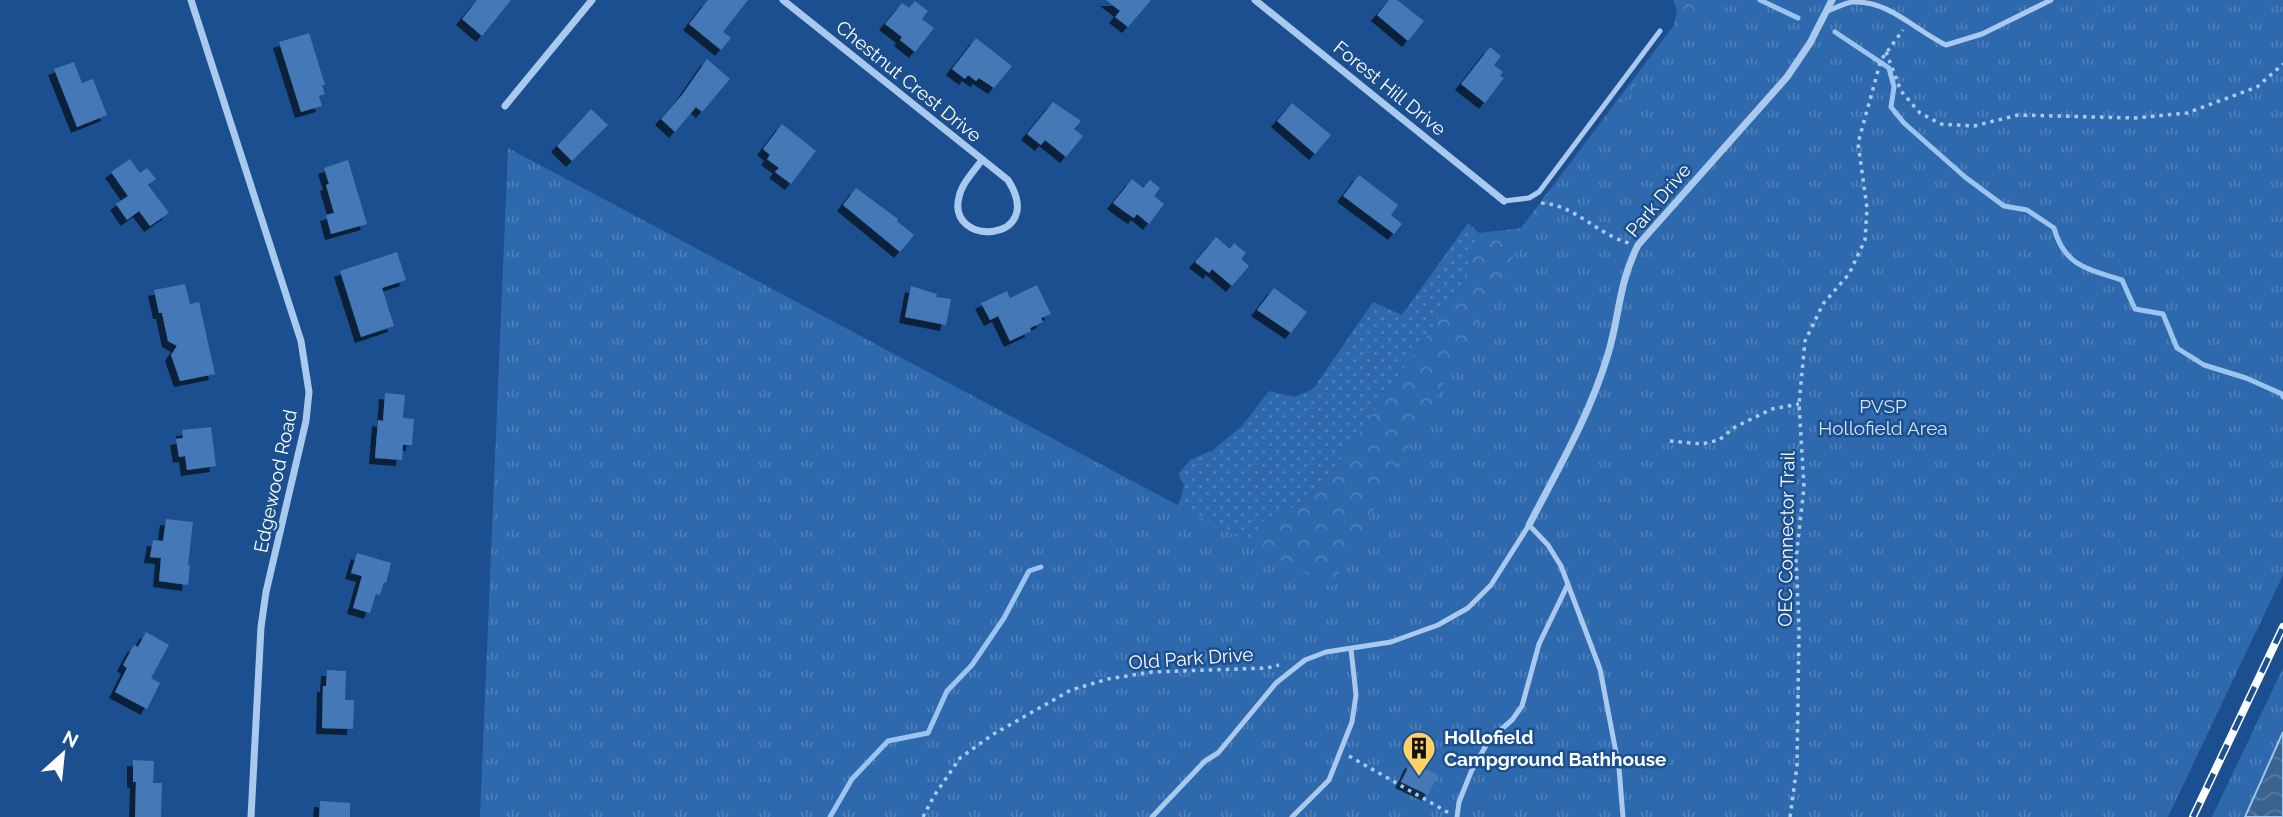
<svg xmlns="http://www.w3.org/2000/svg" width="2283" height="817" viewBox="0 0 2283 817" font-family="Raleway,sans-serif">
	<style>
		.grass { fill: url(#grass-dots) }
		.forest { fill: url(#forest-crowns) }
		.park { fill: url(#park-tufts) }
		.water { fill: url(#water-waves); stroke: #9cc4f0; stroke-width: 2 }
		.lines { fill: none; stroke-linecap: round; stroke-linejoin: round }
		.stream { stroke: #9cc4f0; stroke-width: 5 }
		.building { fill: #4478b7; filter: url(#shadow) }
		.path { stroke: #a9c9ee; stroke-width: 3.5; stroke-dasharray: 3.5 5; stroke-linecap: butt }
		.service { stroke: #a9c9ee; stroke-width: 5 }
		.minor { stroke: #a9c9ee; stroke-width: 7 }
		.rail-casing { stroke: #fff; stroke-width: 8 }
		.rail { stroke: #1b4f8f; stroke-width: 5; stroke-dasharray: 16; stroke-linecap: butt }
		.labels { text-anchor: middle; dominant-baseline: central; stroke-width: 5; stroke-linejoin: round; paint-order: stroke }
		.street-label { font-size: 19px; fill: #fff; stroke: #1b4f8f }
		.park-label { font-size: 19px; fill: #cfe3fa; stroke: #1b4f8f }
		.poi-label { font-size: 19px; font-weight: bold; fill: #fff; stroke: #1b4f8f; text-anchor: start }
	</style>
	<defs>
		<pattern id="grass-dots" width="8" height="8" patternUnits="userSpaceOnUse" patternTransform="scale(1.75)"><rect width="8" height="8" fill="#2e69ad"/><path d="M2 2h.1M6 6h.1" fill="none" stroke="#4d80b9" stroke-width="1.8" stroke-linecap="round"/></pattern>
		<pattern id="forest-crowns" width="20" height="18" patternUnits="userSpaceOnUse" patternTransform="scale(1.75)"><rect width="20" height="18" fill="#2e69ad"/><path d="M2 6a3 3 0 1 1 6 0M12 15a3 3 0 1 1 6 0" fill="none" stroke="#4d80b9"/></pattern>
		<pattern id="park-tufts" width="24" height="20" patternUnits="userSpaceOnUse" patternTransform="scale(1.75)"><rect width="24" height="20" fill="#2e69ad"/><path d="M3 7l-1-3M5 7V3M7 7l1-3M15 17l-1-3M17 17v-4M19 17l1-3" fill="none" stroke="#4d80b9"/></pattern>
		<pattern id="water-waves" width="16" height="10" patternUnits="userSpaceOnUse" patternTransform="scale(1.75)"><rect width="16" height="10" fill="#3c6290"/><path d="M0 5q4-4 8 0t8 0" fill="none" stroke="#597aa1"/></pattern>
		<filter id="shadow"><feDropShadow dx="-6" dy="6" stdDeviation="0" flood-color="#0009"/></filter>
	</defs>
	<rect width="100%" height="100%" fill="#1b4f8f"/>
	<path class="grass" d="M1468 223 1479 233 1460 288 1334 469 1300 506 1283 510 1055 817H996L1123 625 1181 498 1184 485 1178 474 1190 460 1213 450 1242 426 1269 391 1294 397 1313 389 1373 302 1402 315Z"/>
	<path class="forest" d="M1673 0H1815L1530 470 1055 817 1262 522 1283 510 1300 506 1334 469 1460 288 1479 233 1521 228 1674 25 1677 10Z"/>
	<path class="park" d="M1703 0H2283V575L2168 817H480L508 148 1331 587 1546 198Z
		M2283 668V817H2212Z"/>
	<path class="water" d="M2283 732V817H2245Z"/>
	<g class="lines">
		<path class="stream" d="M1760 0 1798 18
			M1835 32 1889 68 1894 87 1891 107 1904 123 1922 139 1965 177 2004 206 2027 210 2054 228C2064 266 2088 269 2122 280L2135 309 2163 314 2177 348 2204 365 2246 378 2282 394 2283 397
			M830 817 852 779 888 741 928 733 947 691 972 665 1004 618 1029 571 1041 567"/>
	</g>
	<path class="building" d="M477 0H511L482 36 462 19Z
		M708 0H748L723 32 731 38 721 50 689 24Z
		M1106 0H1151L1128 27 1115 17 1120 11Z
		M1389 0H1397L1424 21 1408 41 1377 15Z
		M915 1 928 11 922 19 934 28 915 52 900 40 902 37 885 24 902 3 909 8Z
		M309 33 325 85H322L325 94 319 96 322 106 301 112 279 42Z
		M976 38 1012 66 994 88 979 78 976 81 968 75 965 79 952 69Z
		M1490 47 1501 56 1494 65 1503 72 1500 76 1504 78 1485 103 1461 84Z
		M707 59 730 79 702 112 696 107 675 132 661 119 682 95Z
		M74 62 82 83 93 79 107 115 77 127 54 69Z
		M1053 102 1081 121 1074 129 1083 136 1066 157 1045 140 1041 145 1027 134Z
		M1292 103 1331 135 1315 154 1277 121Z
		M591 109 608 125 572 161 557 146Z
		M782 124 816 151 791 184 775 172 779 168 767 159 770 155 763 149Z
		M130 159 140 173 147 168 156 179 148 185 169 213 150 226 139 211 127 220 116 204 128 196 111 172Z
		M348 160 367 224 331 234 326 215 334 213 326 185 329 184 324 168Z
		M1359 175 1398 205 1391 215 1402 224 1394 234 1343 196Z
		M1132 179 1143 188 1150 180 1160 188 1154 196 1164 204 1149 224 1137 214 1134 218 1125 212 1113 203Z
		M856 188 898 219 897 221 914 235 900 252 843 205Z
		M1216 237 1230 249 1234 243 1246 253 1241 259 1249 266 1232 286 1212 269 1209 273 1195 262Z
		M397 252 406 280 382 288 394 326 361 337 340 271Z
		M185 284 190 304 199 302 215 374 180 381 171 355 177 346 168 341 162 313H159L154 290Z
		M1037 285 1051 314 1041 318 1043 322 1030 328 1031 331 1010 341 998 316 990 320 981 303 1007 291 1010 298Z
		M911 286 937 294 936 297 951 299 946 325 905 317Z
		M1274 288 1307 312 1291 333 1257 310Z
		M385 393 405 395 403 418 414 419 412 445H403L402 460 375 458 378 420 383 421Z
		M211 427 216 466 187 470 185 456 179 457 176 439 183 438 182 430Z
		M166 519 193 522 188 565H190L188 585 159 581 161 558 150 557 153 540 163 541Z
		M357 553 391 563 386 583 384 582 380 595 376 594 370 613 353 608 362 576 351 573Z
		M146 632 169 645 151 678 160 683 147 709 115 692 127 668 123 665 134 645 138 647Z
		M327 670 346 671 345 700H354L353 729 322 728 323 686H326Z
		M133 760 154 761 153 783H162L161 817H135L136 782H133Z
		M1411 762 1438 775 1428 795 1401 782Z
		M320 801 350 803V817H319Z"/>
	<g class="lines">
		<path class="path" d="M1886 52 1901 91 1920 113 1941 124 1974 126 2018 115 2135 118 2187 113 2257 87 2283 64
			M1541 203C1576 205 1596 234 1629 243
			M1670 441 1702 444 1719 440 1735 427 1772 409 1799 404
			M1349 756 1449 813
			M923 817 934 796 960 758 992 735 1071 690 1108 679 1152 672 1267 668 1279 665
			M1790 817 1797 766 1799 629 1796 559 1804 487 1799 404 1805 341 1823 304 1849 274 1865 240 1867 208 1858 143 1881 60 1903 30"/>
		<path class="service" d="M1827 11C1836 8 1846 2 1854 2 1890 1 1916 31 1946 45L1982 34 2051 0
			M1504 201 1529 198 1539 192 1660 31
			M1152 817 1205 761 1218 753 1276 683 1305 660 1326 652 1391 642 1438 625 1468 608 1491 585 1529 525 1548 545 1561 566 1600 669 1619 768 1623 817
			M1292 817 1329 780 1352 722 1356 695 1351 649
			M1457 817 1459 802 1471 772 1489 740 1512 720 1522 706 1539 644 1568 584"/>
		<path class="minor" d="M191 0 301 341 309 392 306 421 266 592 261 627 251 817
			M783 0 1008 180C1048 243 946 248 959 197 962 183 974 171 982 160
			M1255 0 1504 201
			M505 106 592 0
			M1529 525C1558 469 1590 415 1608 354 1620 315 1618 285 1638 245L1787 77 1810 43 1832 0"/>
		<defs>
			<path id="rail" d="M2193 817 2283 627"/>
		</defs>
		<use href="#rail" class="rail-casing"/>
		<use href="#rail" class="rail"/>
	</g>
	<defs>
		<symbol id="building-pin" viewBox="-11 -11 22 30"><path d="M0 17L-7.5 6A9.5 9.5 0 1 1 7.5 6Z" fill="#ffd166" stroke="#1b4f8f"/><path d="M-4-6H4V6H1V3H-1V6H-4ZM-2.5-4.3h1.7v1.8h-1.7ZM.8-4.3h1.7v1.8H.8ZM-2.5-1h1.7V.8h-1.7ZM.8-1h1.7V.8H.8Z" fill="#111"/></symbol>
	</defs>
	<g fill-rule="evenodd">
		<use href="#building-pin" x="1400" y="729" width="38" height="52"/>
	</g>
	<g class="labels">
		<g class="street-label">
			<text transform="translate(909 81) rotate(39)">Chestnut Crest Drive</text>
			<text transform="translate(1390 88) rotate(39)">Forest Hill Drive</text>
			<text transform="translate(1658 200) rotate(-50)">Park Drive</text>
			<text transform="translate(275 481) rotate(-78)">Edgewood Road</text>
			<text transform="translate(1786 539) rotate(-89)">OEC Connector Trail</text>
			<text transform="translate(1191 658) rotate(-4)">Old Park Drive</text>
		</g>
		<g class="park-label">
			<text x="1883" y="406">PVSP<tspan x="1883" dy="22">Hollofield Area</tspan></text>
		</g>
		<g class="poi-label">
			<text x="1444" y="737">Hollofield<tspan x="1444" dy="22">Campground Bathhouse</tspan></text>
		</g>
	</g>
	<g transform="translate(63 754) rotate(27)" stroke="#1b4f8f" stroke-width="5" paint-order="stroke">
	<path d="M0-5L12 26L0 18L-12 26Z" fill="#ffffff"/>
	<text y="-10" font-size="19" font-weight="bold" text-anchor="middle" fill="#ffffff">N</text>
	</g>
</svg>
